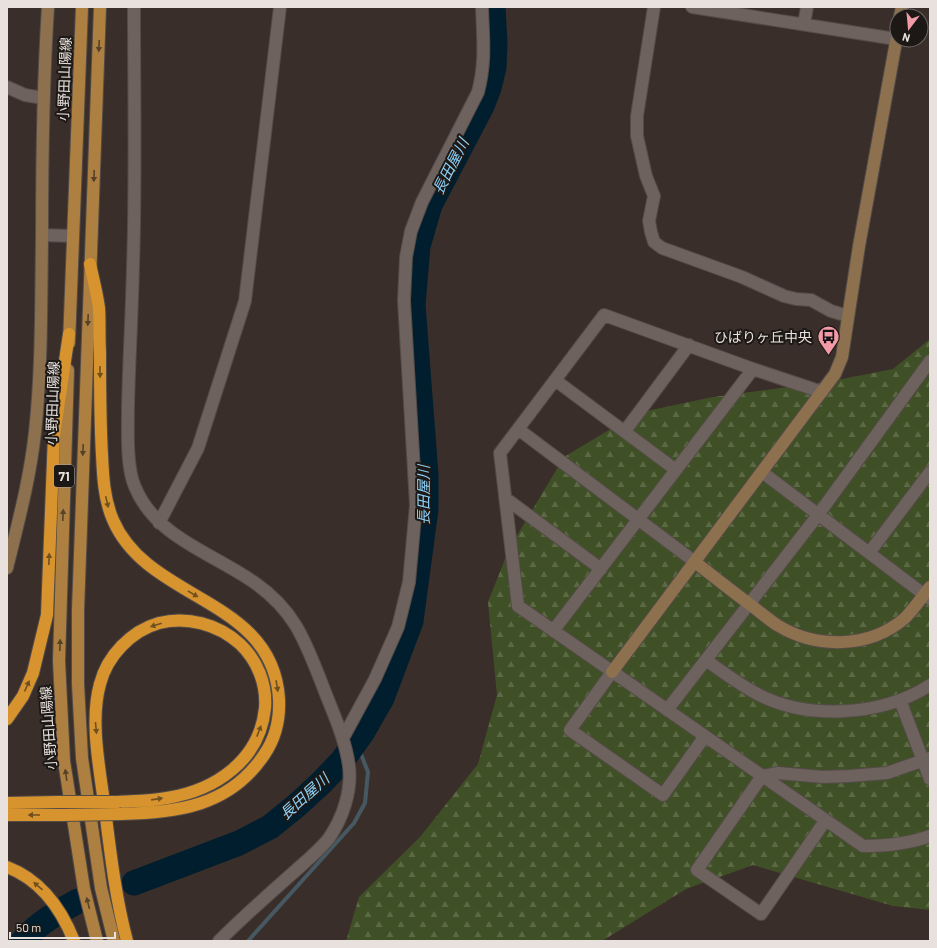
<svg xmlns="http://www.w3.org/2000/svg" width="937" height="948" viewBox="0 0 937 948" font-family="Barlow,'Noto Sans JP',sans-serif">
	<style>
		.forest { fill: url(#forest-firs) }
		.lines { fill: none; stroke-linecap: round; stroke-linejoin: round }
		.stream { stroke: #465862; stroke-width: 4 }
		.river { stroke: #001e2d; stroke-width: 25 }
		.street-casing { stroke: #544b47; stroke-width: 14 }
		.secondary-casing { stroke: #544b47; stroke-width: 14 }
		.primary-casing { stroke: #544b47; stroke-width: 14 }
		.highway-casing { stroke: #544b47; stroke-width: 14 }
		.street { stroke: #6d625d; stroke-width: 12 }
		.secondary { stroke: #8d714f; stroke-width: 12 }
		.primary { stroke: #ad8041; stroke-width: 12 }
		.highway { stroke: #d7942e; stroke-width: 12 }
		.highway-bridge-casing { stroke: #544b47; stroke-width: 14; stroke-linecap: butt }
		.highway-bridge { stroke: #d7942e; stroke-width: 12 }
		.oneway { fill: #564227 }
		.oneway2 { fill: #705020 }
		.labels { text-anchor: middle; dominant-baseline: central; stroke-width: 4; stroke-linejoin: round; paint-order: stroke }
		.shield { fill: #1c1815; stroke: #aba5a2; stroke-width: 1 }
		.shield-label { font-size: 13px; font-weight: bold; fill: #e8e1de }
		.street-label { font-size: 14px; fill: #e8e1de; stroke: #1c1815 }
		.poi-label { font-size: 14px; fill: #e8e1de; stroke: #1c1815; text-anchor: end }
		.water-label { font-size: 15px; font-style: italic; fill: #8cd1f8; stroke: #1c1815 }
	</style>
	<defs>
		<pattern id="forest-firs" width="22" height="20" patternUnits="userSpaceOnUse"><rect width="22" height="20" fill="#405026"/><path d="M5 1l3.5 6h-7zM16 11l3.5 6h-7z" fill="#5c6945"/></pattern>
	</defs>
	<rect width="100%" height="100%" fill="#392e2a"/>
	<path class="forest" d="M930 339V910L893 906 753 865 686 889 602 941H346L359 897 420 837 478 764 497 695 488 602 509 549 564 457 637 413 713 397 832 381 893 369Z"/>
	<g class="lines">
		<path class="stream" d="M248 941 354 823 365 803 368 772 361 754 362 733"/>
		<path class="river" d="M134 883 239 843 270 827 296 806 321 783 342 761 362 733 382 698 411 621 426 509V475L413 305 418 246 430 205 482 106 489 88 494 67 495 44 493 7
			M23 941C38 923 58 912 78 901"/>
		<defs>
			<path id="street" d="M134 7C134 93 136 180 133 266 132 313 129 360 128 407 128 429 126 467 135 487 156 538 213 553 255 583 295 611 305 641 322 684 332 711 345 737 349 766 352 790 343 818 329 838 320 850 306 861 294 872 269 894 243 917 219 941
				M654 7 637 116V136L646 176 654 196 649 221 651 232 654 242 662 248 742 277 784 296 796 299 811 300 831 311 848 316
				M692 7 896 39
				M804 24 807 7
				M7 87 25 95 43 98
				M42 235 73 236
				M555 380 676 470
				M822 392 753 369 604 315 500 453 518 606 863 846C886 846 908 844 930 836
				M518 429 695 562
				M625 431 689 345
				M762 472 930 599
				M505 498 601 569
				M159 523 198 448 245 301 280 7
				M869 553 930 472
				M553 631 753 369
				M706 660C721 671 736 682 752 691 803 721 881 717 930 685
				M612 672 570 730 663 795 705 736
				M900 700 930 779
				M667 710 818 515 930 361
				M343 738 375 679 398 627 409 582 416 505 404 301 406 257 411 231 422 202 478 92C486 61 483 39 482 7
				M825 821 761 914 697 870 762 776 778 773 823 777 849 776 887 773 930 758"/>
			<path id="secondary" d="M900 16 902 7
				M695 562C714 577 733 592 752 606 760 612 768 619 777 625 816 649 869 649 905 618 914 609 922 597 930 587
				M7 568C18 523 30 479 35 432 42 367 41 302 42 236 42 160 43 83 48 7
				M612 672 835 374 842 357 859 246 897 36"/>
			<path id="primary" d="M100 7 78 610V684L82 758 101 888 114 941
				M69 343 82 7
				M68 370 59 661 64 761 84 889 97 941"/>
			<path id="highway" d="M90 264C93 278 97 293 99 308 100 322 99 337 100 352 100 386 100 421 102 455 103 477 104 499 113 520 148 602 273 597 279 699 280 719 275 739 264 755 229 807 178 812 121 814
				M7 719 23 696 33 673 47 615 54 435 69 334
				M118 802C134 801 151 801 167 798 216 790 260 760 265 708 267 684 257 660 240 644 218 624 187 616 159 623 131 631 107 656 100 684 90 719 99 766 104 802 110 849 115 896 127 941
				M7 803 59 802
				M7 815H62
				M7 867C41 880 61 908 74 941"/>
		</defs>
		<use href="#street" class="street-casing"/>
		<use href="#secondary" class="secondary-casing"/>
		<use href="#primary" class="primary-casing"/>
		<use href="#highway" class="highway-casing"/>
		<use href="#street" class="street"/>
		<use href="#secondary" class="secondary"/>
		<use href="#primary" class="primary"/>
		<use href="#highway" class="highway"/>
		<defs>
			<path id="highway-bridge" d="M59 802H118
				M62 815 121 814"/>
		</defs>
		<use href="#highway-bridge" class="highway-bridge-casing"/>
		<use href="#highway-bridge" class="highway-bridge"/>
	</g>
	<defs><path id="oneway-solid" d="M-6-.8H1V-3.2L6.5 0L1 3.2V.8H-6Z"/></defs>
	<g class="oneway">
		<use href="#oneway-solid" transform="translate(99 46) rotate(93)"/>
		<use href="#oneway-solid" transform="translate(94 176) rotate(92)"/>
		<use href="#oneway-solid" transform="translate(88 320) rotate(92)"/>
		<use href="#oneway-solid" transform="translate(83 450) rotate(92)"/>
		<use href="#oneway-solid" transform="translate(63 515) rotate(-88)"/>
		<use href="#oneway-solid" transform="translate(60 645) rotate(-88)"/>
		<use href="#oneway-solid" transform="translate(66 775) rotate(-98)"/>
		<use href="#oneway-solid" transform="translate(88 903) rotate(-104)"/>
	</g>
	<g class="oneway2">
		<use href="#oneway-solid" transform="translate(100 372) rotate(89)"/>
		<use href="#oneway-solid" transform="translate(107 502) rotate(77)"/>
		<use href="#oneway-solid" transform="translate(49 559) rotate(-88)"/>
		<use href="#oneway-solid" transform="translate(193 594) rotate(31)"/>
		<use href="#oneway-solid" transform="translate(156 625) rotate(162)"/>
		<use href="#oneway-solid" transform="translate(27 686) rotate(-66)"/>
		<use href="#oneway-solid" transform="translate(277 686) rotate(81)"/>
		<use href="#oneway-solid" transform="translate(96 728) rotate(85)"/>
		<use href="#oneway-solid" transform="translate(259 731) rotate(-69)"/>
		<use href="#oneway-solid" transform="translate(157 799) rotate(-8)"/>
		<use href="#oneway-solid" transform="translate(34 815) rotate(-180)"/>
		<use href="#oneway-solid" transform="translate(38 886) rotate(-139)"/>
	</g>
	<defs>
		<symbol id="bus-pin" viewBox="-11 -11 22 30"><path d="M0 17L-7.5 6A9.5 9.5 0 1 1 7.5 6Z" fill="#f39aa7" stroke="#1c1815"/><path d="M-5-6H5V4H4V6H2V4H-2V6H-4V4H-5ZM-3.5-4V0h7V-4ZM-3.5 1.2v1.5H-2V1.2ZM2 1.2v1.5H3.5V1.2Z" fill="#111"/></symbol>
	</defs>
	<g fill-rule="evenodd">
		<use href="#bus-pin" x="816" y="324" width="25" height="34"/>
	</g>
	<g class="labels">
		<rect class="shield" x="54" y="465" width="20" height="22" rx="3"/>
		<g class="shield-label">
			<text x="64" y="476">71</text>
		</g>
		<g class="street-label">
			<text transform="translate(64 79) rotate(-88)">小野田山陽線</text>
			<text transform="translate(52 403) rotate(-88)">小野田山陽線</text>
			<text transform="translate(48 728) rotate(-94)">小野田山陽線</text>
		</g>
		<g class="poi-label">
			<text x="812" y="336">ひばりヶ丘中央</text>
		</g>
		<g class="water-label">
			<text transform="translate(450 166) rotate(-63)">長田屋川</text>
			<text transform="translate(423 495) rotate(-90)">長田屋川</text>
			<text transform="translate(304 796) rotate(-42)">長田屋川</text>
		</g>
	</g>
	<rect width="937" height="948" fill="none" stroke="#e8e1de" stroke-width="16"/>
	<g transform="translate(909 28) rotate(196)"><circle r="19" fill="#1c1815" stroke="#6e6865"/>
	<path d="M0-3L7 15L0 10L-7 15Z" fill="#f39aa7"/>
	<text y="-6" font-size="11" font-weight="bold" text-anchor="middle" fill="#e8e1de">N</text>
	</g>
	<path d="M10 932v6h105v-6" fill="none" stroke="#e8e1de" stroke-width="2"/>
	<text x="16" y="932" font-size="12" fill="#e8e1de" stroke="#1c1815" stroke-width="3" paint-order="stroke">50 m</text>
</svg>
